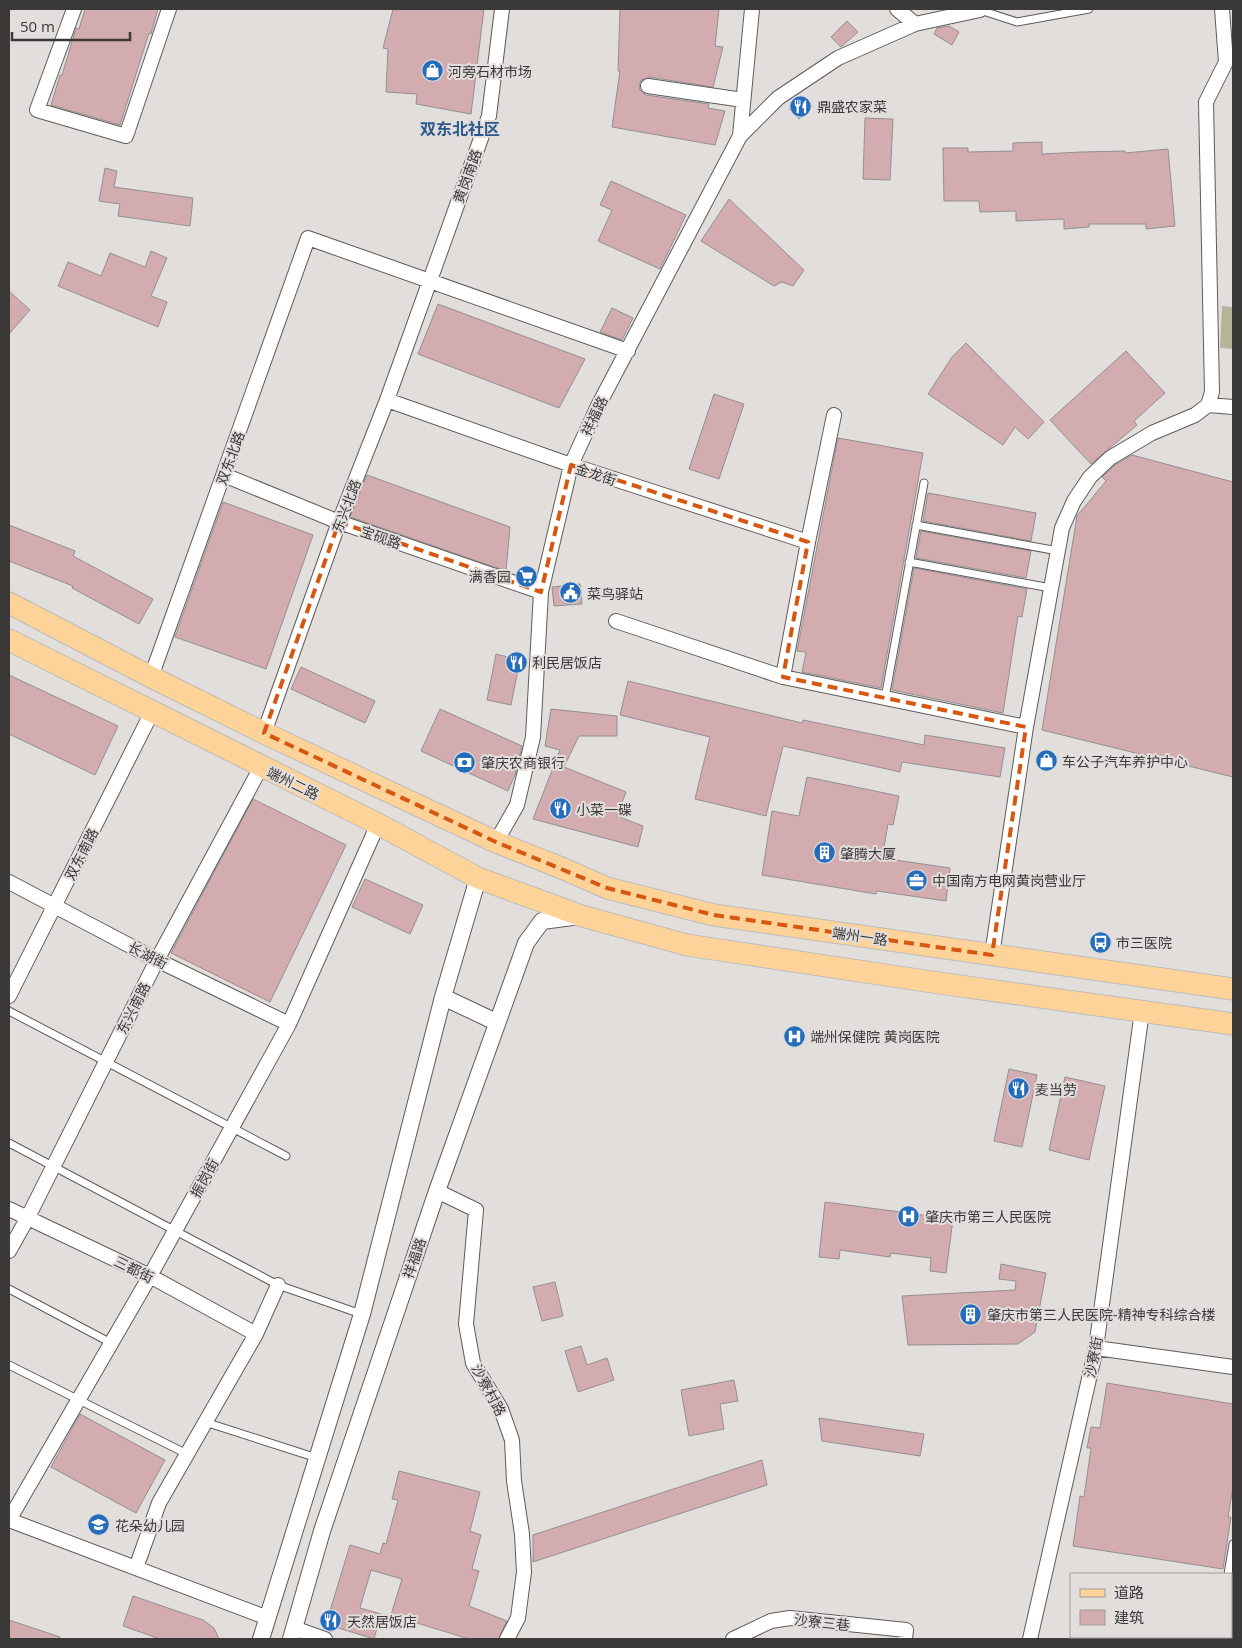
<svg xmlns="http://www.w3.org/2000/svg" width="1242" height="1648" viewBox="0 0 1242 1648" font-family="'Open Sans','Noto Sans SC',sans-serif">
	<style>
		.green { fill: #b5b398 }
		.building { fill: #d2acaf; stroke: #948f90 }
		.lines { fill: none; stroke-linecap: round; stroke-linejoin: round }
		.service-casing { stroke: #5f5b5a; stroke-width: 9 }
		.minor-casing { stroke: #5f5b5a; stroke-width: 16 }
		.tertiary-casing { stroke: #5f5b5a; stroke-width: 18 }
		.primary-casing { stroke: #bcbcbb; stroke-width: 23 }
		.service { stroke: #fff; stroke-width: 7 }
		.minor { stroke: #fff; stroke-width: 14 }
		.tertiary { stroke: #fff; stroke-width: 16 }
		.primary { stroke: #fdd399; stroke-width: 21 }
		.marked { fill: none; stroke: #d75610; stroke-width: 4; stroke-dasharray: 10 6; stroke-linejoin: round }
		.labels { text-anchor: middle; dominant-baseline: central; stroke-width: 4; stroke-linejoin: round; paint-order: stroke }
		.poi-label { font-size: 14px; fill: #3a3938; stroke: #e2dedc; text-anchor: start }
		.street-label { font-size: 14px; fill: #3a3938; stroke: #e2dedc }
		.quarter-label { font-size: 16px; font-weight: bold; fill: #2b588d; stroke: #e2dedc }
	</style>
	<rect width="100%" height="100%" fill="#e2dedc"/>
	<path class="green" d="M1222 306 1233 307V349L1220 348Z"/>
	<path class="building" d="M85 9H158L151 34 149 33 120 125 51 105 60 75H62L74 35 76 28 79 29Z
		M393 9H484L471 114 416 104 417 94 386 92 388 49 383 48Z
		M620 9H719L715 46 723 47 713 87 649 77 641 80 639 85 640 90 646 95 709 104 708 108 725 111 715 145 612 127 620 71H618Z
		M847 21 858 32 841 47 831 37Z
		M949 26 959 32 952 45 934 34 937 28Z
		M802 96 812 107 799 119 789 109Z
		M865 118 893 119 890 180 863 179Z
		M1042 142V154L1081 152 1125 151V153L1168 149 1175 226 1146 229V224H1089V227L1064 229V219L1016 221V211L980 212 979 201H944L943 148H968V152L1013 151V143Z
		M105 168 117 171 114 187 193 198 190 226 118 216 120 204 99 201Z
		M611 181 686 215 660 269 598 241 612 210 600 205Z
		M729 199 804 270 793 286 782 282 774 286 701 241Z
		M151 251 167 258 151 296 167 302 158 327 58 286 68 262 101 276 110 253 145 267Z
		M9 291 30 310 9 334Z
		M438 304 585 359 559 408 418 354Z
		M612 308 633 318 622 340 600 332Z
		M966 343 1044 422 1028 439 1015 427 1003 445 928 394 952 357Z
		M1126 351 1165 393 1134 421 1137 425 1091 464 1050 420Z
		M714 394 744 404 719 479 689 469Z
		M838 438 923 453 881 688 802 672 806 652 797 651Z
		M1132 455 1233 482V777L1042 730 1077 516 1106 481 1102 477 1115 465Z
		M367 475 510 527 506 571 350 517Z
		M928 493 1036 513 1031 541 923 521Z
		M223 502 313 535 266 669 175 637Z
		M9 525 75 551 73 556 153 599 139 624 72 588 73 586 9 561Z
		M921 531 1031 551 1026 578 916 558Z
		M914 568 1027 589 1022 617 1018 616 1003 713 892 690Z
		M580 584 582 604 554 606 552 587Z
		M496 654 520 660 511 705 487 700Z
		M301 667 375 701 365 723 291 689Z
		M9 675 118 726 95 775 9 734Z
		M628 681 802 723 803 720 924 745 925 735 1005 748 1000 777 902 762 900 772 783 746 766 816 695 799 710 737 620 715Z
		M440 709 522 746 515 775 508 791 421 751Z
		M551 709 617 716V736H579L564 767 626 792 617 816 643 826 638 847 533 819 560 750 545 746Z
		M807 777 899 796 893 825 888 824 882 858 950 868 946 901 877 891 876 894 762 875 772 811 799 816Z
		M253 799 346 845 270 1002 171 953Z
		M365 879 423 905 410 934 352 907Z
		M1009 1069 1037 1075 1022 1147 994 1141Z
		M1065 1077 1105 1086 1089 1160 1049 1150Z
		M825 1202 953 1219 946 1273 930 1271 931 1258 891 1253 890 1257 840 1250 839 1259 819 1257Z
		M1001 1264 1046 1273 1035 1332 1018 1344 908 1345 902 1296 1015 1290 1016 1281 999 1279Z
		M555 1282 563 1316 542 1321 533 1287Z
		M581 1346 587 1365 607 1358 614 1380 578 1392 565 1351Z
		M734 1380 738 1401 720 1404 724 1429 689 1436 681 1390Z
		M1107 1383 1233 1404V1487L1228 1517H1231L1223 1569 1073 1546 1080 1496 1084 1497 1091 1448H1087L1091 1427 1100 1428Z
		M80 1414 165 1460 136 1513 51 1467Z
		M819 1418 924 1434 920 1456 822 1441Z
		M762 1460 767 1485 533 1562V1535Z
		M399 1471 480 1492 470 1531 481 1535 472 1569 479 1571 469 1606 507 1621 498 1639H469L391 1615 402 1579 371 1570 360 1608 381 1614 374 1639 326 1624 350 1545 380 1554 383 1543 386 1544 398 1500 392 1499Z
		M133 1596 203 1620 214 1628 219 1639H160L123 1626Z
		M9 1620 60 1637V1639H9Z"/>
	<g class="lines">
		<defs>
			<path id="service" d="M980 10 1017 22 1089 9
				M916 525 1058 551
				M909 562 1051 588
				M885 698 924 483
				M9 1011 286 1156
				M9 1143 278 1285 361 1314
				M9 1289 111 1343
				M9 1365 187 1454
				M205 1422 317 1458
				M1228 1574 1233 1544
				M1231 1612H1233"/>
			<path id="minor" d="M74 9 37 110 126 136 169 9
				M897 9 915 24
				M1222 9 1226 62
				M648 86 743 100
				M740 136 778 98 838 58 915 24 980 10
				M387 400 571 465 808 542
				M1208 405 1233 407
				M224 475 339 522 541 592
				M616 621 783 677 1026 727
				M151 677 308 238 628 351
				M783 677 808 542 834 415
				M264 733 339 522 387 400 489 116 502 9
				M496 842 517 805 533 737 541 592 571 465 598 406 740 136 752 9
				M9 882 157 960 289 1024
				M992 955 1026 727 1062 528 1074 501 1090 477 1110 458 1152 433 1195 415 1208 405 1212 392 1206 102 1226 62 1233 56
				M9 996 152 712
				M437 1191 476 1210 466 1324 473 1363 501 1409 512 1440 514 1481 522 1534 524 1572 518 1618 507 1639
				M9 1209 150 1276 256 1334
				M9 1251 27 1219 157 960 261 767
				M1096 1348 1233 1367
				M9 1520 150 1276 289 1024 378 824
				M9 1520 268 1618
				M136 1568 159 1503 256 1334 278 1285
				M294 1628 325 1639
				M733 1639 771 1621 790 1618 906 1630 905 1639
				M1030 1639 1096 1348 1142 1011"/>
			<path id="tertiary" d="M443 997 496 1022
				M261 1639 362 1314 443 997 478 878
				M291 1639 322 1531 437 1191 526 943 542 921 580 916"/>
			<path id="primary" d="M9 603 151 677 264 733 496 842 564 869 607 888 714 915 1233 989
				M9 640 378 824 478 878 582 916 687 945 939 983 1233 1024"/>
		</defs>
		<use href="#service" class="service-casing"/>
		<use href="#minor" class="minor-casing"/>
		<use href="#tertiary" class="tertiary-casing"/>
		<use href="#primary" class="primary-casing"/>
		<use href="#service" class="service"/>
		<use href="#minor" class="minor"/>
		<use href="#tertiary" class="tertiary"/>
		<use href="#primary" class="primary"/>
	</g>
	<path class="marked" d="M571 465 808 542 783 677 1026 727 992 955 714 915 607 888 496 842 264 733 339 522 541 592Z"/>
	<defs>
		<symbol id="shop-disc" viewBox="-11 -11 22 22"><circle r="9.5" fill="#246cbc" stroke="#e2dedc"/><path d="M-5-2.5h2.3a2.7 3.5 0 0 1 5.4 0H5L5.5 6h-11ZM-1.5-2.5h3a1.5 2.3 0 0 0-3 0Z" fill="#fff"/></symbol>
		<symbol id="restaurant-disc" viewBox="-11 -11 22 22"><circle r="9.5" fill="#246cbc" stroke="#e2dedc"/><path d="M-5-6h1v4h1v-4h1v4h1v-4h1v5L-1.5 .5V6h-2V.5L-5-1ZM5-6V6H3V1.5H1.5Q1.5-4 5-6Z" fill="#fff"/></symbol>
		<symbol id="supermarket-disc" viewBox="-11 -11 22 22"><circle r="9.5" fill="#246cbc" stroke="#e2dedc"/><path d="M-6-5.5h2.5l.6 2H6L4.5 2H-2.5L-4.4-4H-6ZM-1.5 3.2a1.3 1.3 0 1 0 .1 0ZM3 3.2a1.3 1.3 0 1 0 .1 0Z" fill="#fff"/></symbol>
		<symbol id="civic-disc" viewBox="-11 -11 22 22"><circle r="9.5" fill="#246cbc" stroke="#e2dedc"/><path d="M-.6-6.5H3V-4.5H.6V-3L4-1V1h2V6H-6V1h2V-1L-.6-3ZM-1.2 2.5V6h2.4V2.5Z" fill="#fff"/></symbol>
		<symbol id="bank-disc" viewBox="-11 -11 22 22"><circle r="9.5" fill="#246cbc" stroke="#e2dedc"/><path d="M-6-4H6V4H-6ZM0-2.3a2.3 2.3 0 1 0 0 4.6a2.3 2.3 0 1 0 0-4.6Z" fill="#fff"/></symbol>
		<symbol id="building-disc" viewBox="-11 -11 22 22"><circle r="9.5" fill="#246cbc" stroke="#e2dedc"/><path d="M-4-6H4V6H1V3H-1V6H-4ZM-2.5-4.3h1.7v1.8h-1.7ZM.8-4.3h1.7v1.8H.8ZM-2.5-1h1.7V.8h-1.7ZM.8-1h1.7V.8H.8Z" fill="#fff"/></symbol>
		<symbol id="office-disc" viewBox="-11 -11 22 22"><circle r="9.5" fill="#246cbc" stroke="#e2dedc"/><path d="M-6-3h4V-5.5h4V-3h4V5H-6ZM-1-4.5V-3h2v-1.5ZM-6 0V1H6V0Z" fill="#fff"/></symbol>
		<symbol id="bus-disc" viewBox="-11 -11 22 22"><circle r="9.5" fill="#246cbc" stroke="#e2dedc"/><path d="M-5-6H5V4H4V6H2V4H-2V6H-4V4H-5ZM-3.5-4V0h7V-4ZM-3.5 1.2v1.5H-2V1.2ZM2 1.2v1.5H3.5V1.2Z" fill="#fff"/></symbol>
		<symbol id="hospital-disc" viewBox="-11 -11 22 22"><circle r="9.5" fill="#246cbc" stroke="#e2dedc"/><path d="M-5-5h3v3.5h4V-5h3V5h-3V1.5h-4V5h-3Z" fill="#fff"/></symbol>
		<symbol id="school-disc" viewBox="-11 -11 22 22"><circle r="9.5" fill="#246cbc" stroke="#e2dedc"/><path d="M0-5L7-2L0 1L-7-2ZM-4 1L0 2.5L4 1V4Q0 6-4 4Z" fill="#fff"/></symbol>
	</defs>
	<g fill-rule="evenodd">
		<use href="#shop-disc" x="420" y="58" width="25" height="25"/>
		<use href="#restaurant-disc" x="788" y="94" width="25" height="25"/>
		<use href="#supermarket-disc" x="514" y="564" width="25" height="25"/>
		<use href="#civic-disc" x="558" y="580" width="25" height="25"/>
		<use href="#restaurant-disc" x="504" y="650" width="25" height="25"/>
		<use href="#shop-disc" x="1034" y="748" width="25" height="25"/>
		<use href="#bank-disc" x="452" y="750" width="25" height="25"/>
		<use href="#restaurant-disc" x="548" y="796" width="25" height="25"/>
		<use href="#building-disc" x="812" y="840" width="25" height="25"/>
		<use href="#office-disc" x="904" y="868" width="25" height="25"/>
		<use href="#bus-disc" x="1088" y="930" width="25" height="25"/>
		<use href="#hospital-disc" x="782" y="1024" width="25" height="25"/>
		<use href="#restaurant-disc" x="1006" y="1076" width="25" height="25"/>
		<use href="#hospital-disc" x="896" y="1204" width="25" height="25"/>
		<use href="#building-disc" x="958" y="1302" width="25" height="25"/>
		<use href="#school-disc" x="86" y="1512" width="25" height="25"/>
		<use href="#restaurant-disc" x="318" y="1608" width="25" height="25"/>
	</g>
	<g class="labels">
		<g class="poi-label">
			<text x="448" y="71">河旁石材市场</text>
			<text x="817" y="106">鼎盛农家菜</text>
			<text x="511" y="576" text-anchor="end">满香园</text>
			<text x="587" y="593">菜鸟驿站</text>
			<text x="532" y="662">利民居饭店</text>
			<text x="1062" y="761">车公子汽车养护中心</text>
			<text x="481" y="762">肇庆农商银行</text>
			<text x="576" y="809">小菜一碟</text>
			<text x="840" y="853">肇腾大厦</text>
			<text x="932" y="880">中国南方电网黄岗营业厅</text>
			<text x="1116" y="942">市三医院</text>
			<text x="810" y="1036">端州保健院 黄岗医院</text>
			<text x="1035" y="1089">麦当劳</text>
			<text x="925" y="1216">肇庆市第三人民医院</text>
			<text x="987" y="1314">肇庆市第三人民医院-精神专科综合楼</text>
			<text x="115" y="1525">花朵幼儿园</text>
			<text x="347" y="1621">天然居饭店</text>
		</g>
		<g class="street-label">
			<text transform="translate(467 176) rotate(-70)">黄岗南路</text>
			<text transform="translate(594 416) rotate(-64)">祥福路</text>
			<text transform="translate(230 458) rotate(-70)">双东北路</text>
			<text transform="translate(596 474) rotate(18)">金龙街</text>
			<text transform="translate(346 506) rotate(-69)">东兴北路</text>
			<text transform="translate(381 537) rotate(19)">宝砚路</text>
			<text transform="translate(293 783) rotate(26)">端州二路</text>
			<text transform="translate(81 854) rotate(-63)">双东南路</text>
			<text transform="translate(860 936) rotate(8)">端州一路</text>
			<text transform="translate(148 955) rotate(27)">长湖街</text>
			<text transform="translate(133 1008) rotate(-63)">东兴南路</text>
			<text transform="translate(204 1178) rotate(-61)">振岗街</text>
			<text transform="translate(414 1258) rotate(-71)">祥福路</text>
			<text transform="translate(134 1269) rotate(26)">三都街</text>
			<text transform="translate(1093 1357) rotate(-79)">沙寮街</text>
			<text transform="translate(489 1390) rotate(62)">沙寮村路</text>
			<text transform="translate(822 1622) rotate(6)">沙寮三巷</text>
		</g>
		<g class="quarter-label">
			<text x="460" y="129">双东北社区</text>
		</g>
	</g>
	<rect width="1242" height="1648" fill="none" stroke="#3a3938" stroke-width="20"/>
	<rect x="1070" y="1573" width="162" height="65" fill="#e2dedc" stroke="#9f9c9a"/>
	<rect x="1080" y="1589" width="25" height="8" fill="#fdd399" stroke="#9f9c9a"/>
	<text x="1114" y="1598" font-size="15" fill="#3a3938">道路</text>
	<rect x="1080" y="1610" width="25" height="15" fill="#d2acaf" stroke="#9f9c9a"/>
	<text x="1114" y="1623" font-size="15" fill="#3a3938">建筑</text>
	<path d="M12 32v8h118v-8" fill="none" stroke="#3a3938" stroke-width="2.5"/>
	<text x="20" y="32" font-size="15" fill="#3a3938" stroke="#e2dedc" stroke-width="4" paint-order="stroke">50 m</text>
</svg>
